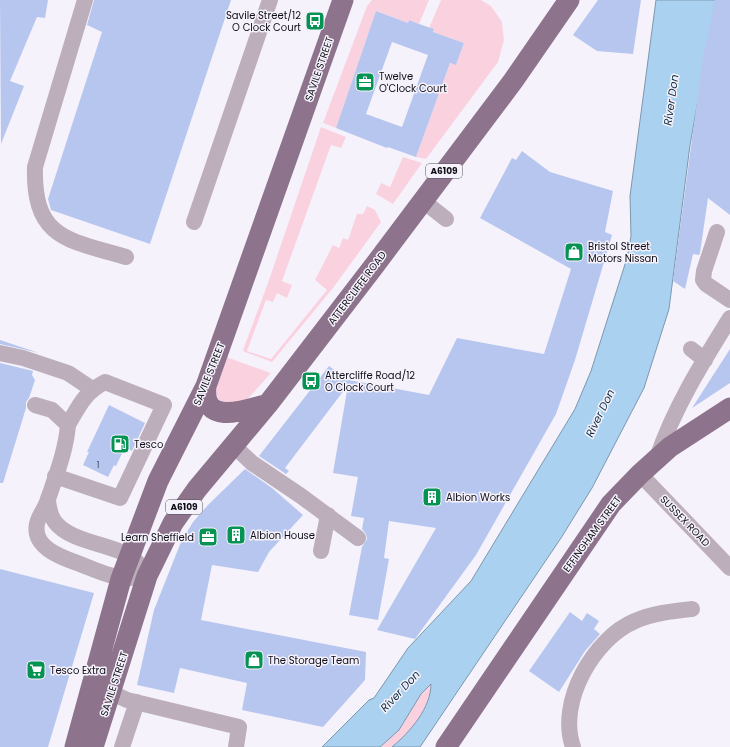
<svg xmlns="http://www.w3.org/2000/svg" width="730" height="747" viewBox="0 0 730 747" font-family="Poppins,sans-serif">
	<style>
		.green { fill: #fad2df }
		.water { fill: #aad2f0; stroke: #7c97ae }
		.building { fill: #b7c6ef; fill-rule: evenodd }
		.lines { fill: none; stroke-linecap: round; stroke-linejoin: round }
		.minor { stroke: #bdaebc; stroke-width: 16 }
		.major { stroke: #8e738d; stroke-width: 21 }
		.labels { text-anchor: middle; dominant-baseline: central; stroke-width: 3; stroke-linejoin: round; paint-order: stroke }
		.number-label { font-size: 8px; fill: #393b4c }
		.shield { fill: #f5f2fc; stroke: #54525a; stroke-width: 1 }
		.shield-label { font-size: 9px; font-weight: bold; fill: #0f0d15 }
		.poi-label { font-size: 10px; fill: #0f0d15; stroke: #f5f2fc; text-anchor: start }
		.street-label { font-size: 10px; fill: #0f0d15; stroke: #f5f2fc }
		.water-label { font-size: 11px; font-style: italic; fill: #0e2e43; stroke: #f5f2fc }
	</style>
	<rect width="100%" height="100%" fill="#f5f2fc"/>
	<path class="green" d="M372 0H429L419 24 409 20 408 23 376 11 336 128 323 123 367 6Z
		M441 0H481L491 6 502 22 504 40 498 62 426 159 416 157 450 63 456 65 464 43 433 32 434 29 429 28Z
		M321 127 346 137 341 148 331 145 282 281 292 285 287 298 277 293 273 302 266 300 247 351 271 359 327 290 315 280 333 245 339 248 343 238 348 240 357 214H363L367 206 375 210 381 222 333 288 272 362 245 352 243 350 268 283Z
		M403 157 422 163 393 204 376 194 381 183 390 187Z
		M226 357 271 373 244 403 232 407 219 400 215 391Z
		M483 653 420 747H380L399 730 421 694 431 683Z"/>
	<path class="water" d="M656 0H716L690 145 669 309 644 388 592 488 561 538 420 747H392C410 732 431 708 431 684L421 694 399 730 380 747H322L369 700 374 698 408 648 471 581 575 409 591 371 627 258 631 236 630 196Z"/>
	<path class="building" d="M0 0H48L45 18 37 17 10 81 24 86 1 144Z
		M94 0H231L150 244 51 210 48 199 102 32 87 25Z
		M598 0H641L633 54 597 51 573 35Z
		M715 0H730V215L708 198 700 253 699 255 693 254 685 289 673 281 703 57Z
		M376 11 408 23 409 20 419 24 434 29 433 32 464 43 456 65 450 63 416 157 388 147 387 148 336 128ZM392 42 428 55 402 127 366 114Z
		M522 151 550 172 613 191 605 232 612 235 575 360 556 414 476 555 415 639 377 630 436 528 389 521 384 558 389 559 378 620 349 615 362 547 367 539 366 534 362 529 364 518 351 516 358 477 333 473 348 385 285 468 289 471 286 474 259 456 329 366 349 380 429 395 457 338 544 354 571 269 480 218 512 158 516 160Z
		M0 340 39 353 0 344Z
		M730 349V383L692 408Z
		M0 363 33 371 32 375 35 380 29 398 26 402V408L3 483H0Z
		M109 405 145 423 132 451 125 447 116 466 114 465 108 477 83 465 89 452H87Z
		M245 469 272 488 303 515 269 552 258 572 212 565 201 620 366 652 365 680 323 727 242 710 247 683 180 668 174 693 137 685 154 610 181 542 193 522 208 505Z
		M0 569 94 593 48 747H0Z
		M570 612 582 621 587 613 599 621 594 629 600 634 585 651 559 692 529 671Z"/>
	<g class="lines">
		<path class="minor" d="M85 0 35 167C33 239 68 240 126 257
			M422 200 446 219
			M194 222 270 0
			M717 232 704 271 703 280 706 284 730 300
			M691 349 705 360
			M0 353 23 358 68 373 92 389
			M35 405 52 410 68 425C66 450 56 476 48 499 46 508 38 516 37 524 32 548 63 558 80 564 105 574 120 582 147 576 142 568 137 560 128 555 108 544 69 541 55 522 50 516 49 508 48 501
			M233 445 252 463 301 496 358 538
			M657 458C674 408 702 363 730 318
			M640 474 730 568
			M55 476 120 498 164 405 105 382C84 393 79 406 68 425
			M321 551 328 515
			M112 693 127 700 239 727 236 747
			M122 747 137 702
			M573 747C557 702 594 638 635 621 653 613 673 611 692 609"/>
		<path class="major" d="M206 386C201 427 247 410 268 404
			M75 747 121 579 158 481 206 386 343 0
			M93 747 147 576 173 523 197 489 268 404 374 266 513 81 569 0
			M446 747 611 504 640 474 670 447 730 408"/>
	</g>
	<defs>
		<symbol id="bus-square" viewBox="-11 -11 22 22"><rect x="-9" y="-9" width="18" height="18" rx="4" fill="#049353" stroke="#f5f2fc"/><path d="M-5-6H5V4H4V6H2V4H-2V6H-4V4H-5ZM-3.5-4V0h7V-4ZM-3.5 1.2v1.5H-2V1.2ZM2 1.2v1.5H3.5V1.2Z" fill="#fff"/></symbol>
		<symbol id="office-square" viewBox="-11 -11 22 22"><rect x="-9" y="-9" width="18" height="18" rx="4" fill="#049353" stroke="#f5f2fc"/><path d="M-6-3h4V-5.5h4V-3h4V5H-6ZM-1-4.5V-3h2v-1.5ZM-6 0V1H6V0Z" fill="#fff"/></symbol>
		<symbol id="shop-square" viewBox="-11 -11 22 22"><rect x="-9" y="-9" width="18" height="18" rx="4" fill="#049353" stroke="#f5f2fc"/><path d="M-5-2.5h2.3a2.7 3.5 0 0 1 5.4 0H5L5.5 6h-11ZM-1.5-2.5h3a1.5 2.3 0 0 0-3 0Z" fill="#fff"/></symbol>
		<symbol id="fuel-square" viewBox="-11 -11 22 22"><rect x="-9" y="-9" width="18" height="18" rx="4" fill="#049353" stroke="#f5f2fc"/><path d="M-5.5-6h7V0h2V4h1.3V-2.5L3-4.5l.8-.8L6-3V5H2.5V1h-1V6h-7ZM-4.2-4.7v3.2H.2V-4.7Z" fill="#fff"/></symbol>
		<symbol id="building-square" viewBox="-11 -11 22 22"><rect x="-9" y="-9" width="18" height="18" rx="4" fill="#049353" stroke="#f5f2fc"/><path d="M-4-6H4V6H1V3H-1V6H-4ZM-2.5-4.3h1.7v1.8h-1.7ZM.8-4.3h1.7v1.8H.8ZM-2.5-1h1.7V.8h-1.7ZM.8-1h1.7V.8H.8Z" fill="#fff"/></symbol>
		<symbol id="supermarket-square" viewBox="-11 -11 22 22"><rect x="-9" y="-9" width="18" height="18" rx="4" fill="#049353" stroke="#f5f2fc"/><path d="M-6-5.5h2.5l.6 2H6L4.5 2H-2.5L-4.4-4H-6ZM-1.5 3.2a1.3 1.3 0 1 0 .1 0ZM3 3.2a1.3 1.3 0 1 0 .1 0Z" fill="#fff"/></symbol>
	</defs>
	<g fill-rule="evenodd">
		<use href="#bus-square" x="304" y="10" width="22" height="22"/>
		<use href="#office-square" x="354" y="71" width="22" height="22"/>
		<use href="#shop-square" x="563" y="241" width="22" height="22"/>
		<use href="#bus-square" x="300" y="370" width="22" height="22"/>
		<use href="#fuel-square" x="109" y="433" width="22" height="22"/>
		<use href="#building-square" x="421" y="486" width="22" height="22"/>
		<use href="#building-square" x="225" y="524" width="22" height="22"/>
		<use href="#office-square" x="197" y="526" width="22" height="22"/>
		<use href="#shop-square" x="243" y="649" width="22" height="22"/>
		<use href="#supermarket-square" x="25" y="659" width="22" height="22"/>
	</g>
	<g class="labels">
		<g class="number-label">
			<text x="98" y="465">1</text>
		</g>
		<g class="shield">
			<rect x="426" y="164" width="36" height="14" rx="3"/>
			<rect x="166" y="500" width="36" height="14" rx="3"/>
		</g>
		<g class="shield-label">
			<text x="444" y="171">A6109</text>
			<text x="184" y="507">A6109</text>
		</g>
		<g class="poi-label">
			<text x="301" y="15" text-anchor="end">Savile Street/12<tspan x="301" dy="12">O Clock Court</tspan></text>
			<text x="379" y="76">Twelve<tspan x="379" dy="12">O'Clock Court</tspan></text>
			<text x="588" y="246">Bristol Street<tspan x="588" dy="12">Motors Nissan</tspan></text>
			<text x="325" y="375">Attercliffe Road/12<tspan x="325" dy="12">O Clock Court</tspan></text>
			<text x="134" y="444">Tesco</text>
			<text x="446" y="497">Albion Works</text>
			<text x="250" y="535">Albion House</text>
			<text x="194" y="537" text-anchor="end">Learn Sheffield</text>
			<text x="268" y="660">The Storage Team</text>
			<text x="50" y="670">Tesco Extra</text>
		</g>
		<g class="street-label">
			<text transform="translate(319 69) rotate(-71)">SAVILE STREET</text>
			<text transform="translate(357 288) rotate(-53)">ATTERCLIFFE ROAD</text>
			<text transform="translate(209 374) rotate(-68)">SAVILE STREET</text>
			<text transform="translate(685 521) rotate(46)">SUSSEX ROAD</text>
			<text transform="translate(592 534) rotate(-54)">EFFINGHAM STREET</text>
			<text transform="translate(114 684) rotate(-72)">SAVILE STREET</text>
		</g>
		<g class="water-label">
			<text transform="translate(671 100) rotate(-82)">River Don</text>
			<text transform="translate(600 413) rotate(-64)">River Don</text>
			<text transform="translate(400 691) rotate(-47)">River Don</text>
		</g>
	</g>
</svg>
